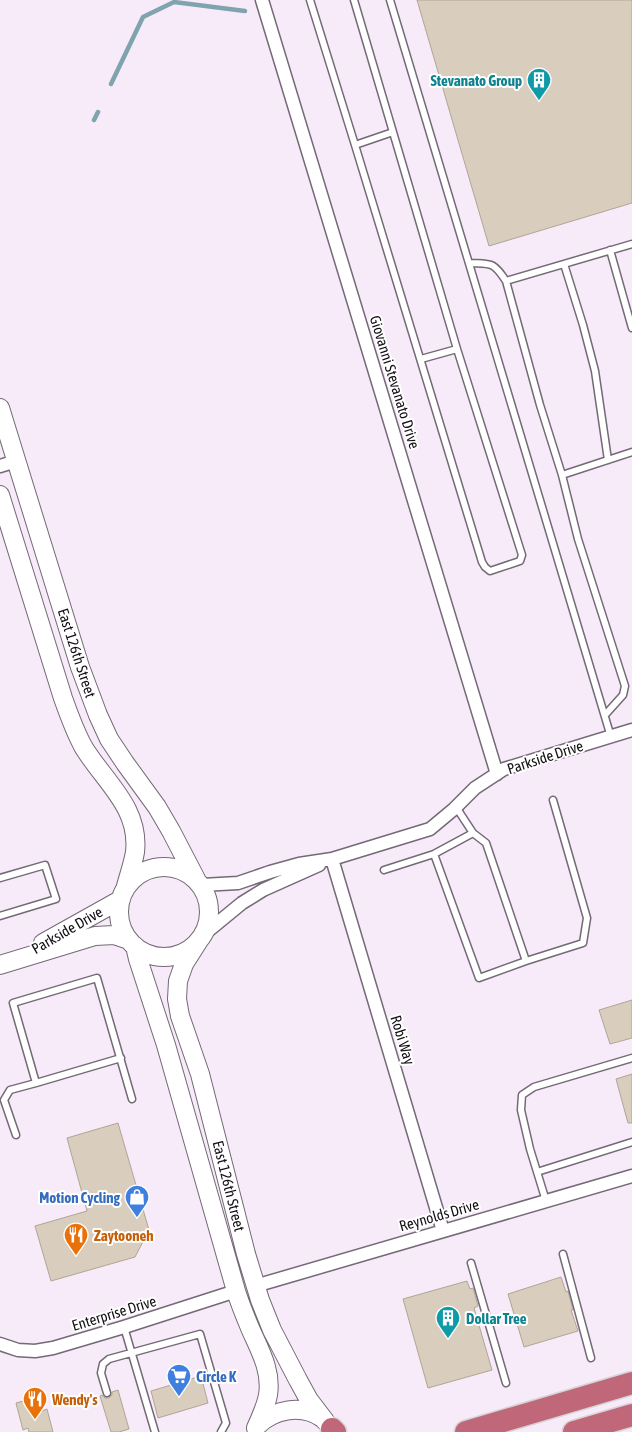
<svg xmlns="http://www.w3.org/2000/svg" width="632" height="1432" viewBox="0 0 632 1432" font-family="'Asap Condensed',sans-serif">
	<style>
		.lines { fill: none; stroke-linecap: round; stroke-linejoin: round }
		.stream { stroke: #7fa4ad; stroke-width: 4.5 }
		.building { fill: #d9cdbd; stroke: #b1a596 }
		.lane-casing { stroke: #746976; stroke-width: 9 }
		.street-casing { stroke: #746976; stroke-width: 15 }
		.secondary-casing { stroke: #746976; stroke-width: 20 }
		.highway-casing { stroke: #d5d4d5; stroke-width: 25 }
		.lane { stroke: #fff; stroke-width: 6 }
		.street { stroke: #fff; stroke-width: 12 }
		.secondary { stroke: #fff; stroke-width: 18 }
		.highway { stroke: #c06879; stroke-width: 22 }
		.labels { text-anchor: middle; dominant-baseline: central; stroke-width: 4; stroke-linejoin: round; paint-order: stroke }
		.culture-label { font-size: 15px; font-weight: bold; fill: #0d838f; stroke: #fff; text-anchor: end }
		.street-label { font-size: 15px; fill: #130f14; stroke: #fff }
		.shop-label { font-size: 15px; font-weight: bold; fill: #366cbe; stroke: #fff; text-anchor: end }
		.food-label { font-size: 15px; font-weight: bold; fill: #c56008; stroke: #fff; text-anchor: start }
	</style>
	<rect width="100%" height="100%" fill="#f7eaf9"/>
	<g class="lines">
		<path class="stream" d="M111 84 143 17 174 2 245 11
			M94 120 98 112"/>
	</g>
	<path class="building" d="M417 0H632V203L489 246Z
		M632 1000V1038L610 1044 599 1010Z
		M632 1074V1123H628L616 1079Z
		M118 1123 149 1230 135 1257 51 1281 35 1226 87 1211 67 1138Z
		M561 1277 566 1292 568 1291 573 1310H571L578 1331 524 1347 508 1294Z
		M467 1281 470 1289 473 1288 478 1306 474 1308 492 1370 428 1388 403 1299Z
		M201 1376 208 1403 158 1418 151 1391Z
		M118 1390 129 1429 119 1432H111L100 1396 102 1395 105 1398H109L112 1395V1392Z
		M38 1397 42 1411 47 1409 53 1432H29L28 1428 23 1430 16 1403Z"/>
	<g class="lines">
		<defs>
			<path id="lane" d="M310 0 355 145 482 562 485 567 490 571 520 561 522 555 457 349 354 0
				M390 0 611 737
				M355 145 393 132
				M610 250 632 328
				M469 263C491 264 493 261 506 281L540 405 562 475 578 539 625 686 623 695 605 715
				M564 264 583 325 595 371 608 460
				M506 281 632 244
				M421 359 457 349
				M562 475 632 452
				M473 833 486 843 526 961 583 943 587 918 553 800
				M434 854 479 978 526 961
				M384 870 434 854 473 833 456 807
				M0 878 45 865 56 899 0 916
				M36 1083 121 1058
				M16 1135 4 1100 10 1090 36 1083 13 1003 97 978 132 1099
				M537 1172 632 1142
				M546 1201 530 1149 521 1110 522 1095 534 1087 632 1058
				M563 1254 591 1358
				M471 1263 506 1383
				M124 1327 155 1432
				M107 1393 101 1373 103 1364 109 1359 200 1334 226 1423 221 1432"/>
			<path id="street" d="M262 0 497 774
				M0 466 16 461
				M332 859 443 1231
				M202 885 238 883 270 872 299 864 332 859 430 829 454 809 475 788 504 769 632 730
				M203 935 242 903 263 890 319 865
				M255 1286 632 1176
				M0 1344 18 1350 35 1351 53 1348 124 1327 236 1291"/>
			<path id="secondary" d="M0 408 80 667 98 715 109 739 125 763 157 807 171 831 196 879
				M0 495 63 698C69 715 75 732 84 748 105 782 140 808 135 852 133 864 129 875 126 886
				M119 912a45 45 0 1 1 90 0a45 45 0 1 1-90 0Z
				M198 942 184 964 178 981 177 999 180 1016 200 1074 246 1254 260 1300 272 1330 298 1380 309 1400 325 1421
				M43 943 120 900
				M135 946 138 959 166 1045 236 1291C240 1304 245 1316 250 1328 259 1349 272 1370 268 1395 266 1406 261 1417 256 1428
				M0 965 95 936 114 935 129 940
				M257 1426C274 1409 302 1404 322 1418"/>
			<path id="highway" d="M332 1429 335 1432
				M466 1432 632 1383
				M574 1432 632 1415"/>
		</defs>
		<use href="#lane" class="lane-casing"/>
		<use href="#street" class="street-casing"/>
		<use href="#secondary" class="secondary-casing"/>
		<use href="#highway" class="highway-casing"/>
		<use href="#lane" class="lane"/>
		<use href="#street" class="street"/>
		<use href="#secondary" class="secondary"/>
		<use href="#highway" class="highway"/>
	</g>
	<defs>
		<symbol id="building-pin" viewBox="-11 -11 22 30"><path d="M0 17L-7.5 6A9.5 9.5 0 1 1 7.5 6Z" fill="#0f9aa8" stroke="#fff"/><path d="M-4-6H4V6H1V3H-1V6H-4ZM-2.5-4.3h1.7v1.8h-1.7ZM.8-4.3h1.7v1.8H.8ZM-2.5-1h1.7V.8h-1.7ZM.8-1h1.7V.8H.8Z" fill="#fff"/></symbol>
		<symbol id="shop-pin" viewBox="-11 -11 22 30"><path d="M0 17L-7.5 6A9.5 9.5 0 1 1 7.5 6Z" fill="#3f7fe0" stroke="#fff"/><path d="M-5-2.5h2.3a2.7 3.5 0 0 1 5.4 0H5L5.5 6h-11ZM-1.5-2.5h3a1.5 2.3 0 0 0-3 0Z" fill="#fff"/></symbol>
		<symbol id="restaurant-pin" viewBox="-11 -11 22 30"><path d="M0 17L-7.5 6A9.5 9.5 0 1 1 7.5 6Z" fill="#e8710a" stroke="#fff"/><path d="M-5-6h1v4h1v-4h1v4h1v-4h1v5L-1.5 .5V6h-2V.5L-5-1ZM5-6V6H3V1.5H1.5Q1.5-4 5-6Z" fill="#fff"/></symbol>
		<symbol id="supermarket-pin" viewBox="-11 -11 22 30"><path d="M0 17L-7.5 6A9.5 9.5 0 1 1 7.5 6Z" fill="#3f7fe0" stroke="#fff"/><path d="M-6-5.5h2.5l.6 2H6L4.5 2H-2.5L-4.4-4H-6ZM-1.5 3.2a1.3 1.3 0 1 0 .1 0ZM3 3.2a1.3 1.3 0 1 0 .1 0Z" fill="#fff"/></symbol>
	</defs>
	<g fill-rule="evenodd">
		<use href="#building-pin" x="525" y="66" width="28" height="38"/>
		<use href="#shop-pin" x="123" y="1183" width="28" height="38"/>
		<use href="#restaurant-pin" x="62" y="1221" width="28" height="38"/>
		<use href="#building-pin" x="434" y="1304" width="28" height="38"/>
		<use href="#supermarket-pin" x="165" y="1362" width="28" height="38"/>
		<use href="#restaurant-pin" x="21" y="1385" width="28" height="38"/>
	</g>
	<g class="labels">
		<g class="culture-label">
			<text x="522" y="80">Stevanato Group</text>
			<text x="466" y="1318" text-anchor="start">Dollar Tree</text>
		</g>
		<g class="street-label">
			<text transform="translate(395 382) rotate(73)">Giovanni Stevanato Drive</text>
			<text transform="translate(77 653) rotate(72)">East 126th Street</text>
			<text transform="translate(545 757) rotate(-18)">Parkside Drive</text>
			<text transform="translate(67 930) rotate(-30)">Parkside Drive</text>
			<text transform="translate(403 1040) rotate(73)">Robi Way</text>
			<text transform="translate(229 1186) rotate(76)">East 126th Street</text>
			<text transform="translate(439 1215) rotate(-16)">Reynolds Drive</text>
			<text transform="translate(114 1313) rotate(-17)">Enterprise Drive</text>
		</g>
		<g class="shop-label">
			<text x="120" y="1197">Motion Cycling</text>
			<text x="196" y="1376" text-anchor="start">Circle K</text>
		</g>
		<g class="food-label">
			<text x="94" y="1235">Zaytooneh</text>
			<text x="52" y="1399">Wendy's</text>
		</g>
	</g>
</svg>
